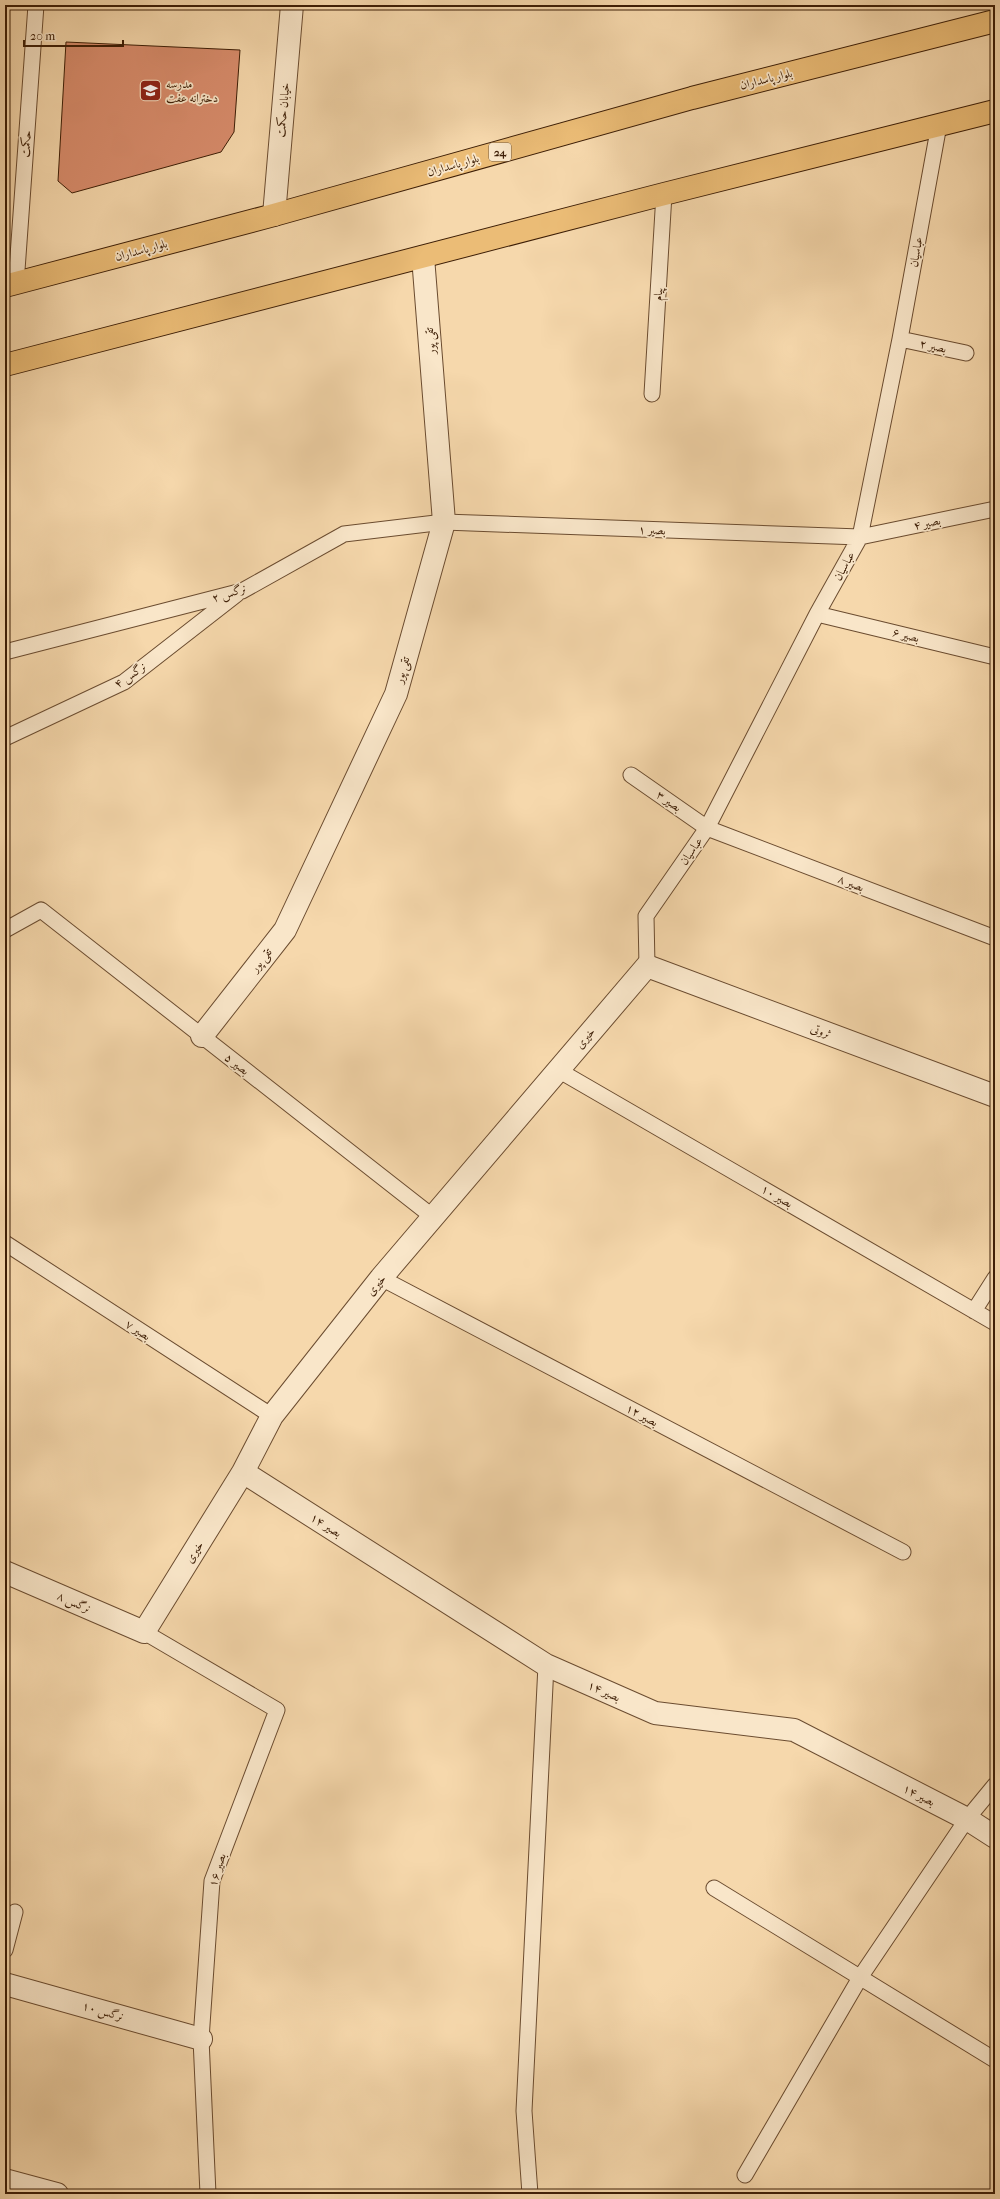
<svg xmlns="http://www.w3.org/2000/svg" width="1000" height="2199" viewBox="0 0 1000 2199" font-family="'IM FELL French Canon',Amiri,serif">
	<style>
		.building { fill: #d88c6c; stroke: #3d1e06 }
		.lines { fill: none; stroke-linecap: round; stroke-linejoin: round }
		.lane-casing { stroke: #6b4c30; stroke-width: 17 }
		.street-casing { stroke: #6b4c30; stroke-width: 24 }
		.highway-casing { stroke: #3d1e06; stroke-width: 24 }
		.lane { stroke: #f9e6c9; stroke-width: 15 }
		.street { stroke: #f9e6c9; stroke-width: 22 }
		.highway { stroke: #ebbc76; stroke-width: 22 }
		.labels { text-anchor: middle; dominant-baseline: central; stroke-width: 3.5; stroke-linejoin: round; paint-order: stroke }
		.shield { fill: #f9e6c9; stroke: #755a40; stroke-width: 1 }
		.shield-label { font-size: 11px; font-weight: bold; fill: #3d1e06 }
		.street-label { font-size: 12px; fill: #3d1e06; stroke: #f9e6c9 }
		.poi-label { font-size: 12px; fill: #3d1e06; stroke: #f9e6c9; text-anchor: start }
	</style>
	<rect width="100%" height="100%" fill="#f6d8ac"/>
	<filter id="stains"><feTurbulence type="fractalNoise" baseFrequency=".005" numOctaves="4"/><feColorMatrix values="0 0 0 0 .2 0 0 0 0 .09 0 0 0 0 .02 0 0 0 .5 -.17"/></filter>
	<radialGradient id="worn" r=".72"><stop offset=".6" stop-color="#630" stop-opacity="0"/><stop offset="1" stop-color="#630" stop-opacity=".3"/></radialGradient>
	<path class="building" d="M66 42 240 50 234 132 221 152 72 193 58 181Z"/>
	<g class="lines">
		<defs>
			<path id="lane" d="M16 284 36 5
				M900 339 966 353
				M652 394 664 194
				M817 614 995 657
				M5 652 242 591 344 534 444 522 860 537 995 509
				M5 738 124 682 237 594
				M631 775 707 828 995 938
				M5 930 41 910 433 1217
				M647 966 646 916 707 828 817 614 860 537 900 339 939 125
				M558 1070 995 1323
				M5 1243 272 1416
				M381 1278 903 1552
				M974 1311 995 1278
				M144 1632 277 1710 212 1881 201 2039 208 2194
				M714 1888 995 2060
				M5 1950 15 1912
				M745 2175 861 1976 967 1819 995 1785
				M530 2194 524 2111 546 1665"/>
			<path id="street" d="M274 215 292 5
				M202 1036 285 930 396 694 444 522 423 257
				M243 1472 546 1665 655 1713 794 1730 967 1819 995 1837
				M5 1572 144 1632 243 1472 272 1416 381 1278 647 966 995 1096
				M5 1984 201 2039
				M5 2180 57 2194"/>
			<path id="highway" d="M5 286 274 215 692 98 995 21
				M5 365 664 194 995 111"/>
		</defs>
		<use href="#lane" class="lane-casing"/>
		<use href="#street" class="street-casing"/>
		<use href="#highway" class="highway-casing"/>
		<use href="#lane" class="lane"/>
		<use href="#street" class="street"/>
		<use href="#highway" class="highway"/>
	</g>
	<defs>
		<symbol id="school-square" viewBox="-11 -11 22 22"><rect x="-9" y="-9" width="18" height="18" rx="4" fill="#8f2418" stroke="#f9e6c9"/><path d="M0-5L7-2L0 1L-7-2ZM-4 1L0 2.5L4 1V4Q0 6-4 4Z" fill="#fff"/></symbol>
	</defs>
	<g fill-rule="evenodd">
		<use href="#school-square" x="138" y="78" width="25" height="25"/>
	</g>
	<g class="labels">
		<rect class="shield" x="489" y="143" width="22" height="18" rx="3"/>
		<g class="shield-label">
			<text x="500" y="152">24</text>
		</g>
		<g class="street-label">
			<text transform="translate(766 79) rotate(-14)">بلوار پاسداران</text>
			<text transform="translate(283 110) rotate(-85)">خیابان حکمت</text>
			<text transform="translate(26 144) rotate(-86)">حکمت</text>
			<text transform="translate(453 165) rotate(-16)">بلوار پاسداران</text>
			<text transform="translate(141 250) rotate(-15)">بلوار پاسداران</text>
			<text transform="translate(916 252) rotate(-80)">عباسیان</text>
			<text transform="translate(658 294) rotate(-87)">پیام</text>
			<text transform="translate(430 341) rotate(-95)">تقی پور</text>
			<text transform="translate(933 346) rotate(12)">بصیر ۲</text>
			<text transform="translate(927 523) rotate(-12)">بصیر ۴</text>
			<text transform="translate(652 530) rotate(2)">بصیر ۱</text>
			<text transform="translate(844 566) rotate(-61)">عباسیان</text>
			<text transform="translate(229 593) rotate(-18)">نرگس ۲</text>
			<text transform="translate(906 635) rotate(14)">بصیر ۶</text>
			<text transform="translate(402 670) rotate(-74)">تقی پور</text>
			<text transform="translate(130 675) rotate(-34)">نرگس ۴</text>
			<text transform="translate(669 801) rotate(35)">بصیر ۳</text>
			<text transform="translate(691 851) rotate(-55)">عباسیان</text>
			<text transform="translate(851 883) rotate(21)">بصیر ۸</text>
			<text transform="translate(261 960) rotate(-52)">تقی پور</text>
			<text transform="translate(821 1031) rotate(20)">ثروتی</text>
			<text transform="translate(585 1038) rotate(-50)">خیری</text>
			<text transform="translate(237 1064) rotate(38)">بصیر ۵</text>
			<text transform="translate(777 1196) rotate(30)">بصیر ۱۰</text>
			<text transform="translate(376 1285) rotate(-51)">خیری</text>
			<text transform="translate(138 1330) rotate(33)">بصیر ۷</text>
			<text transform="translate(642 1415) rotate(28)">بصیر ۱۲</text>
			<text transform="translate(326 1525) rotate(32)">بصیر ۱۴</text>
			<text transform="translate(194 1552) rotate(-58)">خیری</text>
			<text transform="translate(74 1602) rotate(24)">نرگس ۸</text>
			<text transform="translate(604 1691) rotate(24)">بصیر ۱۴</text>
			<text transform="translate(919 1795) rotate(27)">بصیر ۱۴</text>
			<text transform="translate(217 1870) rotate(-73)">بصیر ۱۶</text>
			<text transform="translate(103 2011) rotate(16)">نرگس ۱۰</text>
		</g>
		<g class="poi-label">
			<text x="166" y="84">مدرسه<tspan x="166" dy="14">دخترانه عفت</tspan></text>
		</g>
	</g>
	<rect width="1000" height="2199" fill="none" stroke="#f6d8ac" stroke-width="20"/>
	<rect x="6" y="6" width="988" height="2187" fill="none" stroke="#3d1e06" stroke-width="2"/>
	<rect x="10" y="10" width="980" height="2179" fill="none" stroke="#3d1e06"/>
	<path d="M24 40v6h99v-6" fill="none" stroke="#3d1e06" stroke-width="2"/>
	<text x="30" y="40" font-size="12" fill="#3d1e06" stroke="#f9e6c9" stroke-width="3" paint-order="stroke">20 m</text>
	<rect width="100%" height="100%" filter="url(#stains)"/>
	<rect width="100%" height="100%" fill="url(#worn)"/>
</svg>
